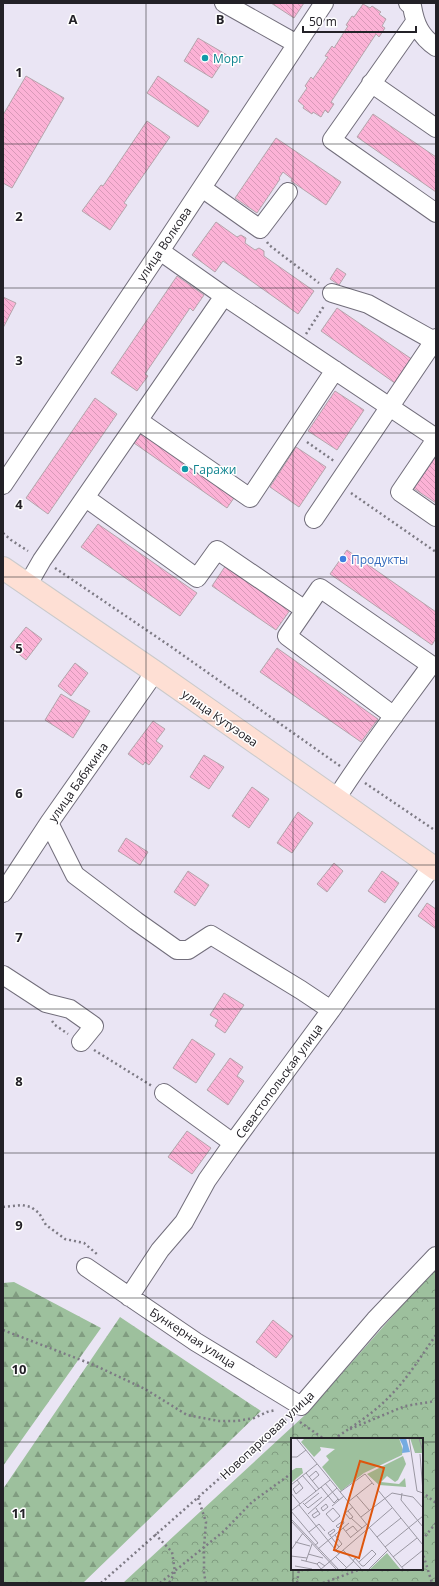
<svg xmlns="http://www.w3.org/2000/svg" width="439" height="1586" viewBox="0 0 439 1586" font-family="'Open Sans',sans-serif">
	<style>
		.forest { fill: url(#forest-firs) }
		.park { fill: url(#park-crowns); fill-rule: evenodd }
		.building { fill: url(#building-back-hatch); stroke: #b5a5ac }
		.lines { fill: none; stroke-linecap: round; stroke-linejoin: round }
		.minor-casing { stroke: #726e7b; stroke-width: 20 }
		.major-casing { stroke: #cacacb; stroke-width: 24 }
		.path { stroke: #7d7a84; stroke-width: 2.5; stroke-dasharray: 2 3; stroke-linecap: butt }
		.minor { stroke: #fff; stroke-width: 18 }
		.major { stroke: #fedfd4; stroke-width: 22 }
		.grid { fill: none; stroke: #232127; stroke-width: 1; stroke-opacity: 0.55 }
		.culture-dot { fill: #0f9aa8; stroke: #fff; stroke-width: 1.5 }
		.shop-dot { fill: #3f7fe0; stroke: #fff; stroke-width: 1.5 }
		.labels { text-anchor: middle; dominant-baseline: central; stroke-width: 3; stroke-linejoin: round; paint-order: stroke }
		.culture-label { font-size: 12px; fill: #0d838f; stroke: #fff; text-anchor: start }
		.street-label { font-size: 12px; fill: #232127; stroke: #fff }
		.shop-label { font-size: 12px; fill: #366cbe; stroke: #fff; text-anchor: start }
		.inset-road { fill: none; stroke: #9a97a2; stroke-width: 1 }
		.view { fill: #de560d; fill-opacity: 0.15; stroke: #de560d; stroke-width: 2 }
		.inset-edge { fill: none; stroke: #232127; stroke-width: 2 }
		.grid-label { font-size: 13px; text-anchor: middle; font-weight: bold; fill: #232127; stroke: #fff; stroke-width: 3; stroke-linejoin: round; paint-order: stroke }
	</style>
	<defs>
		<pattern id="forest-firs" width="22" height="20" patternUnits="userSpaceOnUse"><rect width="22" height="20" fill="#9dc09d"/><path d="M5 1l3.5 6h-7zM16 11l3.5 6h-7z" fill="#809c80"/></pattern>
		<pattern id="park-crowns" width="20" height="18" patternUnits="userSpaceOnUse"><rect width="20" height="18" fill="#9dc09d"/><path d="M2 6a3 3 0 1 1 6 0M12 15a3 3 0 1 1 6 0" fill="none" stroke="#809c80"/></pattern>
		<pattern id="building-back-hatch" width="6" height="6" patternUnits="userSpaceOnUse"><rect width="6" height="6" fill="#fcb2d6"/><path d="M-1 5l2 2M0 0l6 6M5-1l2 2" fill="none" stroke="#d899b8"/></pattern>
	</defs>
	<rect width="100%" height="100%" fill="#eae5f4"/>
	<path class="forest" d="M14 1282 101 1328 3 1466V1283Z
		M120 1317 261 1411 83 1583H3V1489Z"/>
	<path class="park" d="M436 1267V1583H123L306 1414ZM292 1439H422V1569H292Z"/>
	<path class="building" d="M271 3H304L294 18Z
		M363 4 370 8 372 6 381 12 379 14 386 19 382 26 385 28 379 37 376 34 331 102 334 104 328 113 325 110 321 117 313 112 312 114 303 108 304 106 298 101 307 88 305 86 311 77 313 79 328 57 325 56 332 46 334 48 348 26 346 25 352 16 354 17Z
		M198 38 227 55 212 78 184 61Z
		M26 76 64 98 12 188 3 183V115Z
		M158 76 209 111 198 127 147 93Z
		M373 114 436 157V192L357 137Z
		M147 121 170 137 124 203 127 205 110 230 82 211 101 185 103 186Z
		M276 138 341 182 326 205 291 181 292 179 283 172 279 178 280 179 257 213 235 198Z
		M216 222 237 237 241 235 246 238 245 243 255 250 259 248 264 251V256L314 291 298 314 223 261 215 272 192 255Z
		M337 268 346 274 339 285 330 279Z
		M177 276 204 295 193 311 190 308 145 374 148 376 137 391 111 373Z
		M3 297 16 303 3 328Z
		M337 308 416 362 399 386 321 331Z
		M335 391 364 410 337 450 308 431Z
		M95 398 117 414 48 514 26 498Z
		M143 431 236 495 227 508 134 443Z
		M296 447 326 467 299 507 270 487Z
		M436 455V503L413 488Z
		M98 524 197 593 180 616 81 547Z
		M347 550 436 612V638L432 645 330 574Z
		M228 562 293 606 276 630 212 586Z
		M26 627 42 639 26 660 10 647Z
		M277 648 378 719 361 742 260 672Z
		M75 663 88 673 71 696 58 686Z
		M61 694 90 711 73 738 45 720Z
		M153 721 165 729 156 741 163 746 149 765 145 762 143 765 128 754Z
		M204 755 224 767 209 789 190 777Z
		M252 787 269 799 249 828 232 816Z
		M298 812 313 823 292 853 277 843Z
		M126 838 148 852 140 865 118 851Z
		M334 863 343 871 327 892 317 884Z
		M188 871 209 885 195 906 174 892Z
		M382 871 399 883 385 903 368 891Z
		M427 903 436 909V929L418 916Z
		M224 993 244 1005 225 1033 215 1026 218 1020 210 1015Z
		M192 1039 215 1054 196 1083 173 1068Z
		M230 1058 243 1067 237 1076 244 1081 228 1105 207 1090Z
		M187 1131 211 1148 192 1174 168 1157Z
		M273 1320 293 1336 276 1358 256 1342Z"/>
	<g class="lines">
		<defs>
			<path id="minor" d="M224 3 297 44
				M408 3 412 6C415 24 420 36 436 47
				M415 22 332 140 436 213
				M371 83 436 128
				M202 188 260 229 288 192
				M160 251 224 296 436 438
				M332 293 368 304 436 342
				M139 421 250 498 335 370
				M436 439 400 492 436 517
				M3 485 160 251 324 3
				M86 498 197 578 217 550 305 610
				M314 519 436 338
				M27 586 42 560 224 296
				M336 799C365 753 399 709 431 665L320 588 287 636 394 716
				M49 823 75 875 136 921 177 950H188L211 935 301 990 331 1010
				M3 893 49 823 155 672
				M3 975 46 1003 70 1009 94 1026 81 1042
				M164 1093 233 1143
				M86 1267 196 1342 301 1406 375 1320 436 1256
				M129 1297 160 1250 184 1222 207 1180 233 1143 331 1010 432 866"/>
			<path id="major" d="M3 568 155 672 436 869"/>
		</defs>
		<use href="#minor" class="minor-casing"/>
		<use href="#major" class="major-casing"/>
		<path class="path" d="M267 242 269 245 319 283
			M306 334 324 306
			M307 442 334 461
			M351 493 436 552
			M3 533 11 540 28 551
			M55 568 170 646 340 766
			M365 783 436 831
			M52 1021 55 1025 68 1034
			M94 1050 152 1086
			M3 1207 22 1205 31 1207 39 1213 46 1225 65 1239 84 1243 98 1255
			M3 1330 94 1365 145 1389 187 1415 219 1421H237L254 1418 267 1412 276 1410
			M300 1422 324 1439
			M350 1429 405 1406 436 1401
			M334 1439C353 1426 374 1413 390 1396 408 1378 421 1356 436 1335
			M422 1492 436 1503
			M198 1498 206 1522 204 1547V1574L206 1583
			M155 1534 172 1552 175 1572 169 1583
			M422 1540 436 1523
			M422 1551 432 1583
			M101 1583 289 1417
			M160 1583 224 1531 252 1502 292 1473
			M297 1583 299 1569
			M323 1583 361 1569"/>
		<use href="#minor" class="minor"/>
		<use href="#major" class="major"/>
	</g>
	<path class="grid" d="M146 3V1583M293 3V1439M3 144H436M3 288H436M3 433H436M3 577H436M3 721H436M3 865H436M3 1009H436M3 1153H436M3 1298H436M3 1442H292M422 1442H436M293 1569V1583"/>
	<g class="culture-dot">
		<circle cx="205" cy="58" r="4"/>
		<circle cx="185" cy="469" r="4"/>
	</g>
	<circle class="shop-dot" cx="343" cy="559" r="4"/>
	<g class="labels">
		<g class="culture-label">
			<text x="213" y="58">Морг</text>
			<text x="193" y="469">Гаражи</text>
		</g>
		<g class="street-label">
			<text transform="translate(164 244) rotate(-56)">улица Волкова</text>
			<text transform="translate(220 718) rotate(35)">улица Кутузова</text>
			<text transform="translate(78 782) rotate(-55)">улица Бабякина</text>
			<text transform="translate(279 1081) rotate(-54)">Севастопольская улица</text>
			<text transform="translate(193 1338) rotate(33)">Бункерная улица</text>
			<text transform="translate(267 1435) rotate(-43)">Новопарковая улица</text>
		</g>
		<g class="shop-label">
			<text x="351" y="559">Продукты</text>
		</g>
	</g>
	<g transform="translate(291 1438)">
		<rect width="132" height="132" fill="#eae5f4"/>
		<path d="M112 18 115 26 107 42 104 44 96 38 90 44 108 46 114 40 115 49 88 47 76 36ZM5 30H11L12 35 0 45V33Z" fill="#9dc09d"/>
		<path d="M14 0H108L112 12 111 17 73 35 50 53 31 29 38 22 35 18 44 11 29 9 30 12 23 19 10 4ZM96 115 110 132H78Z" fill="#9dc09d"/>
		<path d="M119 0H132V15H124Z" fill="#9dc09d"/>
		<path d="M108 0H115L119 14 111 15 112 8Z" fill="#75abe1"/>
		<path class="inset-road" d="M5 0 113 132M118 0 126 53 132 55M128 0 132 14M129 16 132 54M0 19H6L15 12M15 35 28 51M11 37 25 53M18 39 25 33 28 37 21 43M6 42 12 50 5 56 2 51 9 45M34 45 48 62M0 47 26 26M30 49 43 65 47 61M87 52 132 107M49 54 74 36 83 47M0 55 9 66M111 55 110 62 132 89M65 57 78 72M57 64 81 45M12 65 17 70 31 59M14 66 28 55M35 66 37 69 32 73 30 70ZM8 67 48 116M41 68 53 58M25 70 26 72 27 73 29 76 23 80 21 77 27 73M42 70 49 78 42 84 35 76ZM0 73 39 42M0 73 27 105 24 107M57 73 62 79 59 81 54 75 62 69M17 76 46 50M70 79 101 55 122 59 132 70M60 80 71 90M0 81 48 132M0 83 46 132M52 83 53 85 47 90 45 88ZM52 90 60 100M55 93 62 88 67 94M18 94 28 86 34 93M39 97 44 93 43 91 37 95 48 109M44 97 51 106 45 112M60 99 76 86M86 99 110 80M4 104 19 108M94 109 132 78M27 111 58 85M0 112 12 95M52 112 71 132M17 116 32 120M0 118 16 120M44 118 56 130M102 119 126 100M10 122 26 126M15 123 21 106M62 123 64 120 71 128H73L85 116 81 112 68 124M4 128 21 131M111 129 132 112M30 131 26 126 28 124 34 128M29 132 101 70M53 132 63 123M77 132 97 112"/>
		<path class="view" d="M69 23 93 30 68 120 43 112Z"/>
		<rect width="132" height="132" class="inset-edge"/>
	</g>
	<g class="grid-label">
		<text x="73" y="24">A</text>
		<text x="220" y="24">B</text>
		<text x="19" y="77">1</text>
		<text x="19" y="221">2</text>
		<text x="19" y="365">3</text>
		<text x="19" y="509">4</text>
		<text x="19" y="653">5</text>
		<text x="19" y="798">6</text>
		<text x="19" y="942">7</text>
		<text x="19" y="1086">8</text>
		<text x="19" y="1230">9</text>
		<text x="19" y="1374">10</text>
		<text x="19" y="1518">11</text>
	</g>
	<rect width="439" height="1586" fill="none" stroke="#232127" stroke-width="8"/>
	<path d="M303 26v6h113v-6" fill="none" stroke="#232127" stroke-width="2"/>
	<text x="309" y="26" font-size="12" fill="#232127" stroke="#ffffff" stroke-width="3" paint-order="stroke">50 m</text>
</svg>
